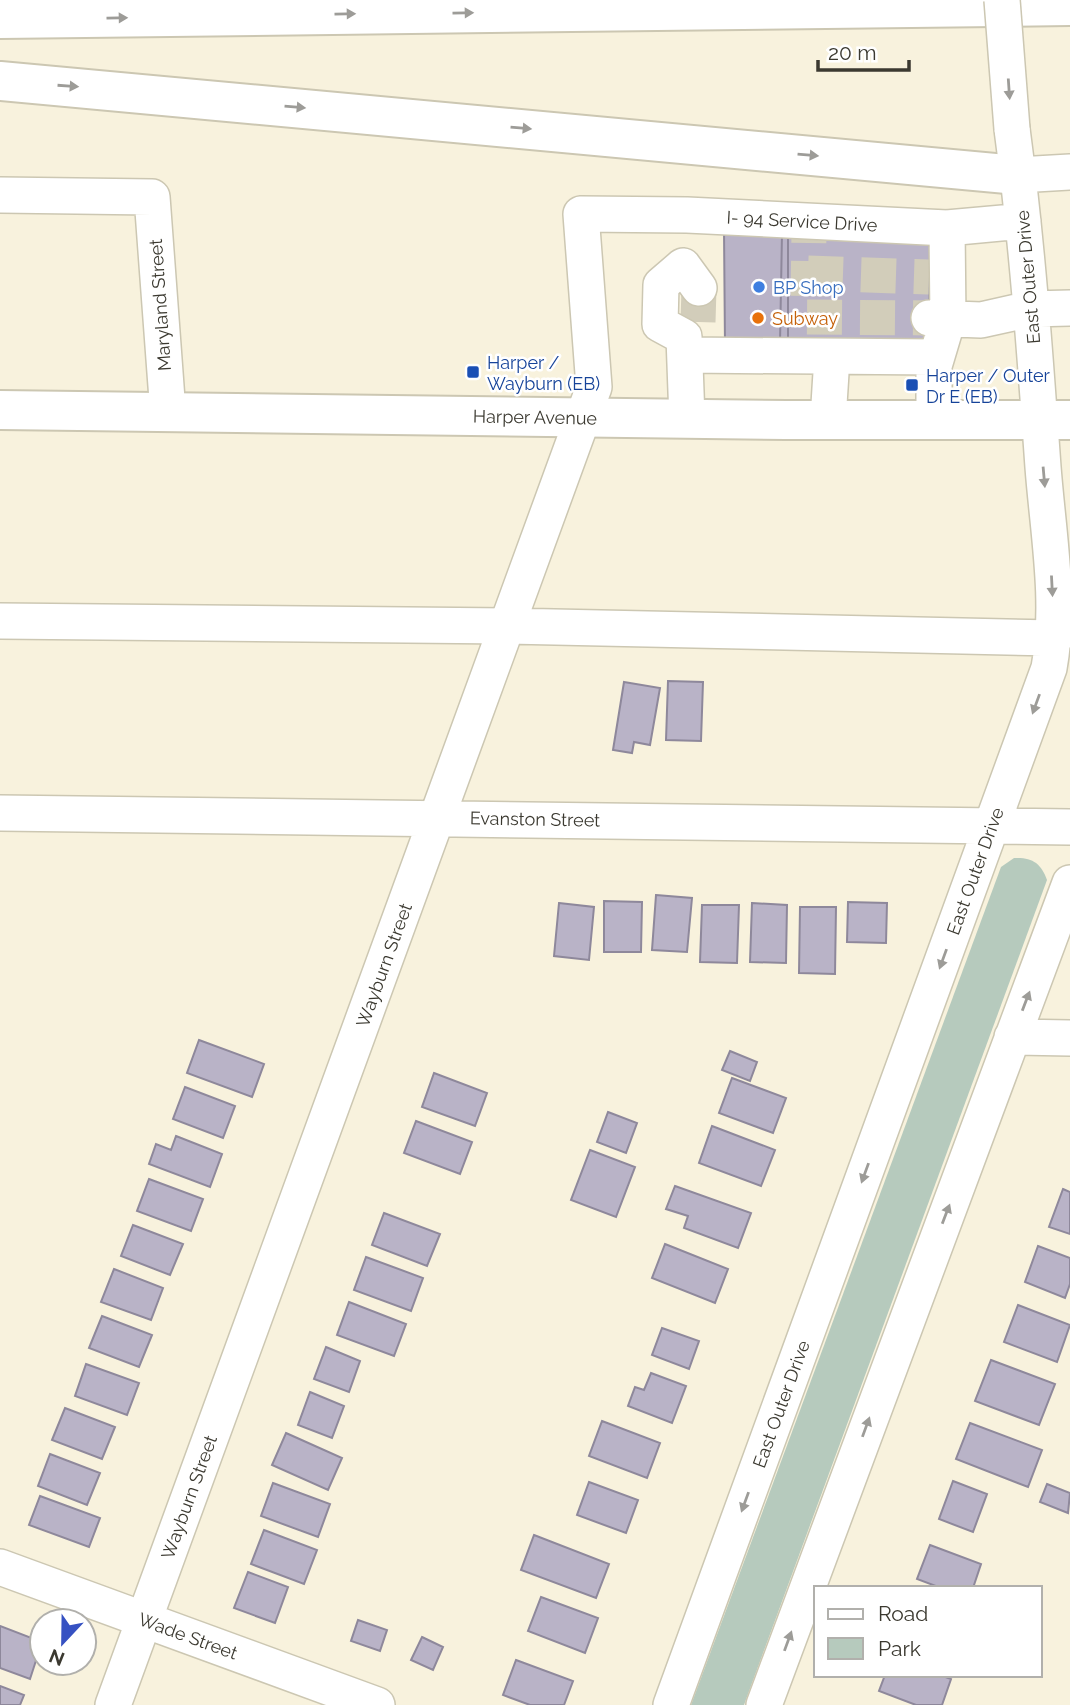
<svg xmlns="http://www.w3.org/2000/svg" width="1070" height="1705" viewBox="0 0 1070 1705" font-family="Raleway,sans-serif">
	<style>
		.green { fill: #b6cabd }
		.building { fill: #b9b3c7; stroke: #8e889b; stroke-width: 2 }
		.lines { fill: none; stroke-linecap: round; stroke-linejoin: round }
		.minor-tunnel { stroke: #d2cdba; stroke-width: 35; stroke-dasharray: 35 18; stroke-linecap: butt }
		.minor-casing { stroke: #ccc7b2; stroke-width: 38 }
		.major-casing { stroke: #ccc7b2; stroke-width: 42 }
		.highway-casing { stroke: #ccc7b2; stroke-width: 42 }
		.minor { stroke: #fff; stroke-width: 35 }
		.major { stroke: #fff; stroke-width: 38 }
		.highway { stroke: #fff; stroke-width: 38 }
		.minor-bridge-casing { stroke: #ccc7b2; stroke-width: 38; stroke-linecap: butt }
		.minor-bridge { stroke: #fff; stroke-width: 35 }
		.oneway { fill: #9d9c98 }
		.shop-dot { fill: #3f7fe0; stroke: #fff; stroke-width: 2.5 }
		.food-dot { fill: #e8710a; stroke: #fff; stroke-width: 2.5 }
		.transit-dot { fill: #1a4fb4; stroke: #fff; stroke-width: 2.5 }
		.labels { text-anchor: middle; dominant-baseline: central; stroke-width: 5; stroke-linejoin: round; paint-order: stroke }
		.street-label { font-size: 18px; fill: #3b3930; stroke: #fff }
		.shop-label { font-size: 18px; fill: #366cbe; stroke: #fff; text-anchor: start }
		.food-label { font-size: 18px; fill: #c56008; stroke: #fff; text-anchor: start }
		.transit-label { font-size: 18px; fill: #164399; stroke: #fff; text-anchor: start }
	</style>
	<rect width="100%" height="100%" fill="#f8f2dd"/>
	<path class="green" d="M1014 858C1032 857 1041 863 1047 880L744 1705H691L1001 867Z"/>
	<path class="building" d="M724 230H788V346H725Z
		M782 233 930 235 929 345 780 343Z
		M668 681 703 682 701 741 666 740Z
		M624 682 660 688 650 745 634 742 632 753 613 750Z
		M656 895 692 898 687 952 652 950Z
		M604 901 642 902 641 952H604Z
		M848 902 887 903 886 943 847 942Z
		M559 903 594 907 589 960 554 956Z
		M752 903 787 905 786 963 750 962Z
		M702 905H739L737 963 700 962Z
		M800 907H836L835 974 799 973Z
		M199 1040 264 1064 252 1097 187 1073Z
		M730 1051 757 1062 750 1081 722 1070Z
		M434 1073 487 1093 475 1126 422 1107Z
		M732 1078 786 1098 773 1133 719 1113Z
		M185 1087 235 1106 223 1138 173 1119Z
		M608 1112 637 1123 626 1153 597 1142Z
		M416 1121 472 1142 460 1174 404 1153Z
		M712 1126 775 1150 761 1186 699 1163Z
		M176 1136 222 1154 210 1187 149 1164 156 1144 171 1150Z
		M590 1150 635 1167 616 1217 571 1200Z
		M149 1179 203 1199 191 1231 137 1211Z
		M675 1186 751 1213 738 1248 684 1228 688 1216 666 1209Z
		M1063 1189 1070 1192V1234L1049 1227Z
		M384 1213 440 1234 427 1266 372 1245Z
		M133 1225 183 1244 170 1275 121 1256Z
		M665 1244 728 1269 715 1303 652 1278Z
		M1038 1246 1070 1258V1284L1065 1298 1025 1282Z
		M366 1257 423 1278 411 1311 354 1290Z
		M114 1269 163 1288 151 1320 101 1302Z
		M349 1302 406 1324 394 1356 337 1335Z
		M1018 1305 1070 1325 1057 1362 1004 1342Z
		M102 1316 152 1335 139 1367 89 1348Z
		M662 1328 699 1341 689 1369 652 1355Z
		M326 1347 360 1361 349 1392 314 1379Z
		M991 1360 1055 1384 1039 1425 975 1401Z
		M86 1364 139 1383 127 1415 75 1396Z
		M651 1373 686 1386 672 1423 628 1406 635 1387 644 1390Z
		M310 1392 344 1406 332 1438 298 1425Z
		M65 1408 115 1427 102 1459 52 1440Z
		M602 1421 660 1443 647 1478 589 1456Z
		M970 1423 1042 1450 1028 1487 956 1459Z
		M286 1433 342 1458 328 1490 272 1465Z
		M50 1454 100 1473 87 1505 38 1486Z
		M953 1481 987 1494 973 1532 939 1519Z
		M589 1482 638 1500 626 1533 577 1515Z
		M273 1483 330 1504 318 1537 261 1516Z
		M1047 1484 1070 1493 1068 1513 1040 1502Z
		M40 1496 100 1518 89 1547 29 1525Z
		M264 1530 317 1550 304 1584 251 1564Z
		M534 1535 609 1564 596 1598 521 1570Z
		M930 1545 981 1564 973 1588H941L917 1579Z
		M248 1572 288 1587 275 1623 234 1608Z
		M541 1597 598 1618 585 1653 528 1631Z
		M358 1620 387 1630 380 1651 351 1641Z
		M0 1626 42 1642 30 1679 0 1668Z
		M422 1637 443 1647 433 1670 411 1660Z
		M516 1660 573 1681 564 1705H530L503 1695Z
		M885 1675H940L951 1679 942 1705H916L879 1691Z
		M0 1686 24 1695 20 1705H0Z"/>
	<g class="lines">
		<path class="minor-tunnel" d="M808 273 929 277
			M808 296 809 233
			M807 317 929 318
			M698 322 699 288"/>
		<defs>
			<path id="minor" d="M1018 175 1070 172
				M0 195 152 197 168 413
				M929 318 981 320 1030 309 1070 308
				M685 355 936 357
				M687 419 684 337 660 324 661 285 683 266 699 288
				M828 420 832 357
				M934 420V366L948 319 947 228
				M0 621 508 626 1055 638
				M0 813 1070 827
				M1012 1037 1070 1038
				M0 1567 377 1705
				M113 1705 594 387 581 214 687 215 947 228 1023 221
				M671 1705 1049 668C1061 602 1048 533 1043 467 1035 354 1027 241 1012 129
				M764 1705 1070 883"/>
			<path id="major" d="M0 410 786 420H1070"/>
			<path id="highway" d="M0 19 1070 6
				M0 81 1018 175"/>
		</defs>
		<use href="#minor" class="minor-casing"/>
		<use href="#major" class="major-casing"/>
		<use href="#highway" class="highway-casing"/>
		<use href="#minor" class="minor"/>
		<use href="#major" class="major"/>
		<use href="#highway" class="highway"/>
		<defs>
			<path id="minor-bridge" d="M1002 0 1012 129"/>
		</defs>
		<use href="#minor-bridge" class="minor-bridge-casing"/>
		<use href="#minor-bridge" class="minor-bridge"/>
	</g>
	<defs><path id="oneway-solid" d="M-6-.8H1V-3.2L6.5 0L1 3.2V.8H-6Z" transform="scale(1.75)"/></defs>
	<g class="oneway">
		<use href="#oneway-solid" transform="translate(463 13) rotate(-1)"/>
		<use href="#oneway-solid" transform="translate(345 14) rotate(-1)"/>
		<use href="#oneway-solid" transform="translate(117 18) rotate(-1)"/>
		<use href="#oneway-solid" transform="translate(68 86) rotate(4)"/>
		<use href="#oneway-solid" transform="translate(1009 89) rotate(86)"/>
		<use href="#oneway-solid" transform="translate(295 107) rotate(5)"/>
		<use href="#oneway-solid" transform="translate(521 128) rotate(5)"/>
		<use href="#oneway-solid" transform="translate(808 155) rotate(5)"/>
		<use href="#oneway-solid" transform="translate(1044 477) rotate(85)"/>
		<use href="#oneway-solid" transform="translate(1052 586) rotate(87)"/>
		<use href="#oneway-solid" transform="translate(1036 704) rotate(110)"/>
		<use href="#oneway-solid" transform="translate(943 959) rotate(110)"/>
		<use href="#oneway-solid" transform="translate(1026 1001) rotate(-69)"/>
		<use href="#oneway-solid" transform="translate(865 1173) rotate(110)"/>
		<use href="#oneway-solid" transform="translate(946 1214) rotate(-69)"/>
		<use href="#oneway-solid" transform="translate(866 1427) rotate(-70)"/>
		<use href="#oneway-solid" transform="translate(745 1502) rotate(110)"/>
		<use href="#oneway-solid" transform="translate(788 1641) rotate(-70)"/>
	</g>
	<circle class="shop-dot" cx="759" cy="287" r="7"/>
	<circle class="food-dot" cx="758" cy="318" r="7"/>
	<g class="transit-dot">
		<rect x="466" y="365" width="14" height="14" rx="3.5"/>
		<rect x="905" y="378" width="14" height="14" rx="3.5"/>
	</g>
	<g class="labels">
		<g class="street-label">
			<text transform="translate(802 221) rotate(3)">I- 94 Service Drive</text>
			<text transform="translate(1028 277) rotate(-95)">East Outer Drive</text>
			<text transform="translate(160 305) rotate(-94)">Maryland Street</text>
			<text transform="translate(535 417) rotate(1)">Harper Avenue</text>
			<text transform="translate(535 819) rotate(1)">Evanston Street</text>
			<text transform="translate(975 871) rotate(-70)">East Outer Drive</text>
			<text transform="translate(384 965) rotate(-70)">Wayburn Street</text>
			<text transform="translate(781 1404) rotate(-70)">East Outer Drive</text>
			<text transform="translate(189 1497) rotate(-70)">Wayburn Street</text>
			<text transform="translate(188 1636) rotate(20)">Wade Street</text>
		</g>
		<g class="shop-label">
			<text x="773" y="287">BP Shop</text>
		</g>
		<g class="food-label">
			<text x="772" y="318">Subway</text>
		</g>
		<g class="transit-label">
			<text x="487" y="362">Harper /<tspan x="487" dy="21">Wayburn (EB)</tspan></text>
			<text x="926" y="375">Harper / Outer<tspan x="926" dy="21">Dr E (EB)</tspan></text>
		</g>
	</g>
	<rect x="814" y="1586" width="228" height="91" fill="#ffffff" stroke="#b1b0ac" stroke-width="2"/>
	<rect x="828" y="1609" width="35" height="10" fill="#ffffff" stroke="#b1b0ac" stroke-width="2"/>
	<text x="878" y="1621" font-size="21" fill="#3b3930">Road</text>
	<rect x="828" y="1638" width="35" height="21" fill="#b6cabd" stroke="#b1b0ac" stroke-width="2"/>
	<text x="878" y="1656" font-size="21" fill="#3b3930">Park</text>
	<g transform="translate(63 1642) rotate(202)"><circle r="33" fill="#ffffff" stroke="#b1b0ac" stroke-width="2"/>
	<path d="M0-5L12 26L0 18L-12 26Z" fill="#3651c2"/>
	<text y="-10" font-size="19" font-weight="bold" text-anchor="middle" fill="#3b3930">N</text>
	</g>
	<path d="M818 60v10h91v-10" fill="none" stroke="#3b3930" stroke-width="3.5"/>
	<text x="828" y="60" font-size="21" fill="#3b3930" stroke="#ffffff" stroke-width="5" paint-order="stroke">20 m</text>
</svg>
